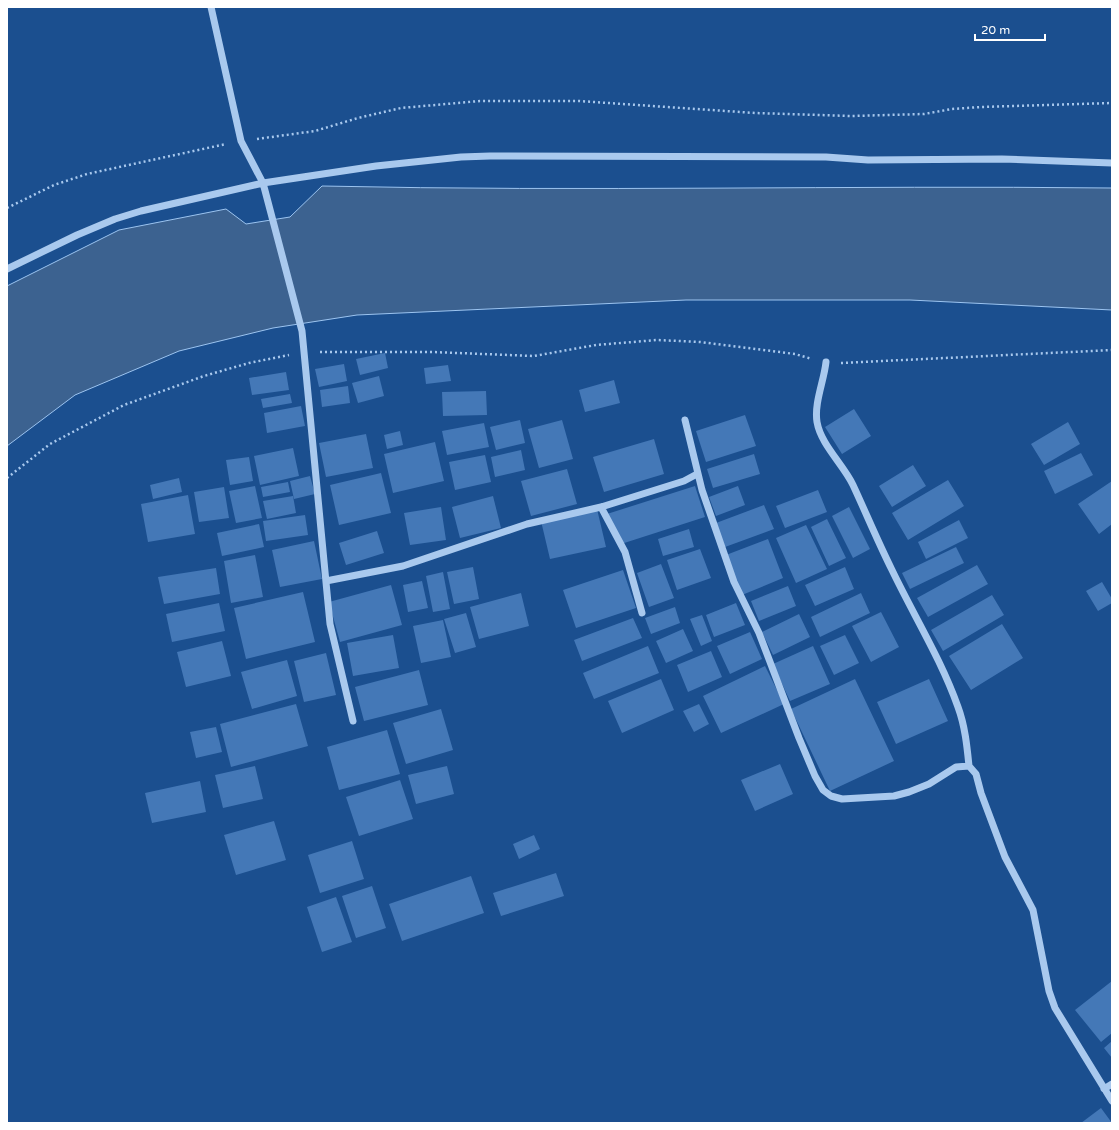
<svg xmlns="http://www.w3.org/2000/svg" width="1119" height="1130" viewBox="0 0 1119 1130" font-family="'Varela Round',sans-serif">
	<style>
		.water { fill: #3c6290; stroke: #9cc4f0 }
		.building { fill: #4478b7 }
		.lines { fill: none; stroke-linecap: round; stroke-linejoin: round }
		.path { stroke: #a9c9ee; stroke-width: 2.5; stroke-dasharray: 2 3; stroke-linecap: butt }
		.minor { stroke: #a9c9ee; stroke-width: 7 }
	</style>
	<rect width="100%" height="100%" fill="#1b4f8f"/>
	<path class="water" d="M322 186C585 192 849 185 1112 188V310L910 300H686L357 315 273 328 179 351 75 395 7 446V286L119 230 226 209 246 224 290 217Z"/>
	<path class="building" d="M385 353 388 368 360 375 356 359Z
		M344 364 347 381 319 387 315 369Z
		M448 365 451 381 426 384 424 368Z
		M286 372 289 390 252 395 249 378Z
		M379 376 384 396 358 403 352 383Z
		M614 380 620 403 585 412 579 390Z
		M348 386 350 403 322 407 320 390Z
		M486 391 487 415 443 416 442 392Z
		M290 394 292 403 263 408 261 399Z
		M301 406 305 426 267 433 264 413Z
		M854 409 871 436 842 454 825 427Z
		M745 415 756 446 706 462 696 431Z
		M520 420 525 443 496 450 490 427Z
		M562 420 573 459 539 468 528 429Z
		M1068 422 1080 444 1044 465 1031 444Z
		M484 423 489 447 447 455 442 431Z
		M400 431 403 445 387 449 384 435Z
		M366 434 373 468 326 477 319 443Z
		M654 439 664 474 604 492 593 457Z
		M435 442 444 481 393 493 384 454Z
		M293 448 299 476 260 485 254 456Z
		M521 450 525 470 495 477 491 457Z
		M1081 453 1093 475 1055 494 1044 471Z
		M754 454 760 474 713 488 707 469Z
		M485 455 491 482 455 490 449 462Z
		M249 457 253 481 230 485 226 460Z
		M913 465 926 486 892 507 879 486Z
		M567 469 577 504 531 516 521 481Z
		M381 473 391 513 339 525 330 485Z
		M310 476 315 494 294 499 290 481Z
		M179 478 182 492 153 499 150 485Z
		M948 480 964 506 908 540 892 513Z
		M1112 481V524L1099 534 1078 504Z
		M288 482 290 492 263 497 261 487Z
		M255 486 262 518 236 523 229 491Z
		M695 486 705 517 618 545 607 514Z
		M738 486 745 505 716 516 709 497Z
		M224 487 229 518 199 522 194 492Z
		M818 490 827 512 785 528 776 506Z
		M188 495 195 534 148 542 141 504Z
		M293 496 296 513 267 519 263 501Z
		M493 496 501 528 460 538 452 507Z
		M764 505 774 529 725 547 716 523Z
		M441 507 446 540 410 545 404 513Z
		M849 507 870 549 853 558 832 516Z
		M597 509 606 547 550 559 541 521Z
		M305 515 308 535 266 541 263 521Z
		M827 519 846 558 829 566 811 527Z
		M959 520 968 538 926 559 918 542Z
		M259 524 264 547 222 556 217 533Z
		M806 525 827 569 796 583 776 538Z
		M689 529 694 547 663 556 658 539Z
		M377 531 384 553 346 565 339 543Z
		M768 539 783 578 742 595 726 555Z
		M314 541 322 579 280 587 272 550Z
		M956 547 964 563 910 589 902 573Z
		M700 549 711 578 677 590 667 560Z
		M255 555 263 597 231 603 224 561Z
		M661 564 674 598 649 607 637 573Z
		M977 565 988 584 928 617 917 598Z
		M473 567 479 599 454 604 447 572Z
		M845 567 854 589 815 606 805 585Z
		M216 568 220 594 164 604 158 577Z
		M623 570 636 608 576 628 563 590Z
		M443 572 450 609 433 612 426 576Z
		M422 581 428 608 408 612 403 585Z
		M1102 582 1112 599V603L1098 611 1086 591Z
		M391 585 402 625 340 642 329 602Z
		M788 586 796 606 759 621 751 601Z
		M303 592 315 642 246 659 234 608Z
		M521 593 529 626 479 639 470 607Z
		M861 593 870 613 820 637 811 617Z
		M992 595 1004 615 943 651 931 630Z
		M219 603 225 631 172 642 166 614Z
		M736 603 745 625 714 637 706 615Z
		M675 607 680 623 651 634 645 618Z
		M881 612 899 647 871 662 852 626Z
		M466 613 476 647 455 653 444 619Z
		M799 614 810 637 773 655 762 632Z
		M702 615 712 641 701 646 690 619Z
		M633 618 642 638 582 661 574 640Z
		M443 620 451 657 421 663 413 626Z
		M1002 624 1023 658 971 690 949 656Z
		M683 629 693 651 666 663 656 641Z
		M750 632 762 659 730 674 717 646Z
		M393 635 399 668 353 676 347 643Z
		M845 635 859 663 834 675 820 646Z
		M222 641 231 676 186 687 177 652Z
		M648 646 659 673 594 699 583 673Z
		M813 646 830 684 790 701 773 664Z
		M711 651 722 677 688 692 677 665Z
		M326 653 336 695 304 702 294 661Z
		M287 660 297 696 252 709 241 672Z
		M765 666 784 704 721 733 703 696Z
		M419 670 428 705 364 721 355 687Z
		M661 679 674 710 622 733 608 701Z
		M855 679 894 761 830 791 791 709Z
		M929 679 948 721 896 744 877 702Z
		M296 704 308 746 231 767 220 724Z
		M699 704 709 724 694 732 683 711Z
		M441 709 453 750 406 764 393 723Z
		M216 727 222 752 196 758 190 732Z
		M387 730 400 774 339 790 327 747Z
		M780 764 793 794 755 811 741 780Z
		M255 766 263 799 223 808 215 775Z
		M447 766 454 794 416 804 408 775Z
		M400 780 413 819 359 836 346 797Z
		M200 781 206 812 152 823 145 793Z
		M274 821 286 860 236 875 224 835Z
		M534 835 540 849 519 859 513 844Z
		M352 841 364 879 320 893 308 855Z
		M556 873 564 896 501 916 493 893Z
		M471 876 484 913 402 941 389 904Z
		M372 886 386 928 356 938 342 896Z
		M336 897 352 942 322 952 307 907Z
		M1112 981V1033L1101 1042 1075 1010Z
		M1112 1041V1058L1104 1048Z
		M1101 1108 1112 1123H1081Z"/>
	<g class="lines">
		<path class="path" d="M257 139 315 131 358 118 401 108 480 101H579L755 113 851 116 924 114 952 109 981 107 1112 103
			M7 208 54 185 87 174 226 144
			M320 352H432L534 356 596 345 657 340 700 342 795 354 812 359
			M841 363 1112 350
			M7 478 50 444 124 405 204 376 249 363 289 355"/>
		<path class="minor" d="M211 7 241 141 263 183 302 331 330 624 353 721
			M7 269 77 235 115 219 141 211 263 183 376 166 461 157 490 156 826 157 868 160 1002 159 1112 163
			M826 362C824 381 814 403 817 422 821 445 843 464 853 485 866 513 878 542 892 570 914 616 941 659 958 707 965 726 967 746 969 766
			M685 420 702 490 734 582 759 633 799 738 815 776 823 790 831 796 842 799 894 796 909 792 929 784 956 767 969 766 976 774 981 793 1005 857 1033 910 1049 991 1055 1008 1112 1101
			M601 507 625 552 642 613
			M326 581 403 566 527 524 601 507 684 481 697 474
			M1104 1089 1112 1084"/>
	</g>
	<rect width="1119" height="1130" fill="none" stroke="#ffffff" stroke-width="16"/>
	<path d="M975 34v6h70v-6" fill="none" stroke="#ffffff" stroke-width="2"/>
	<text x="981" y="34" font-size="12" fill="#ffffff" stroke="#1b4f8f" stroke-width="3" paint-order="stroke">20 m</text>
</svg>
